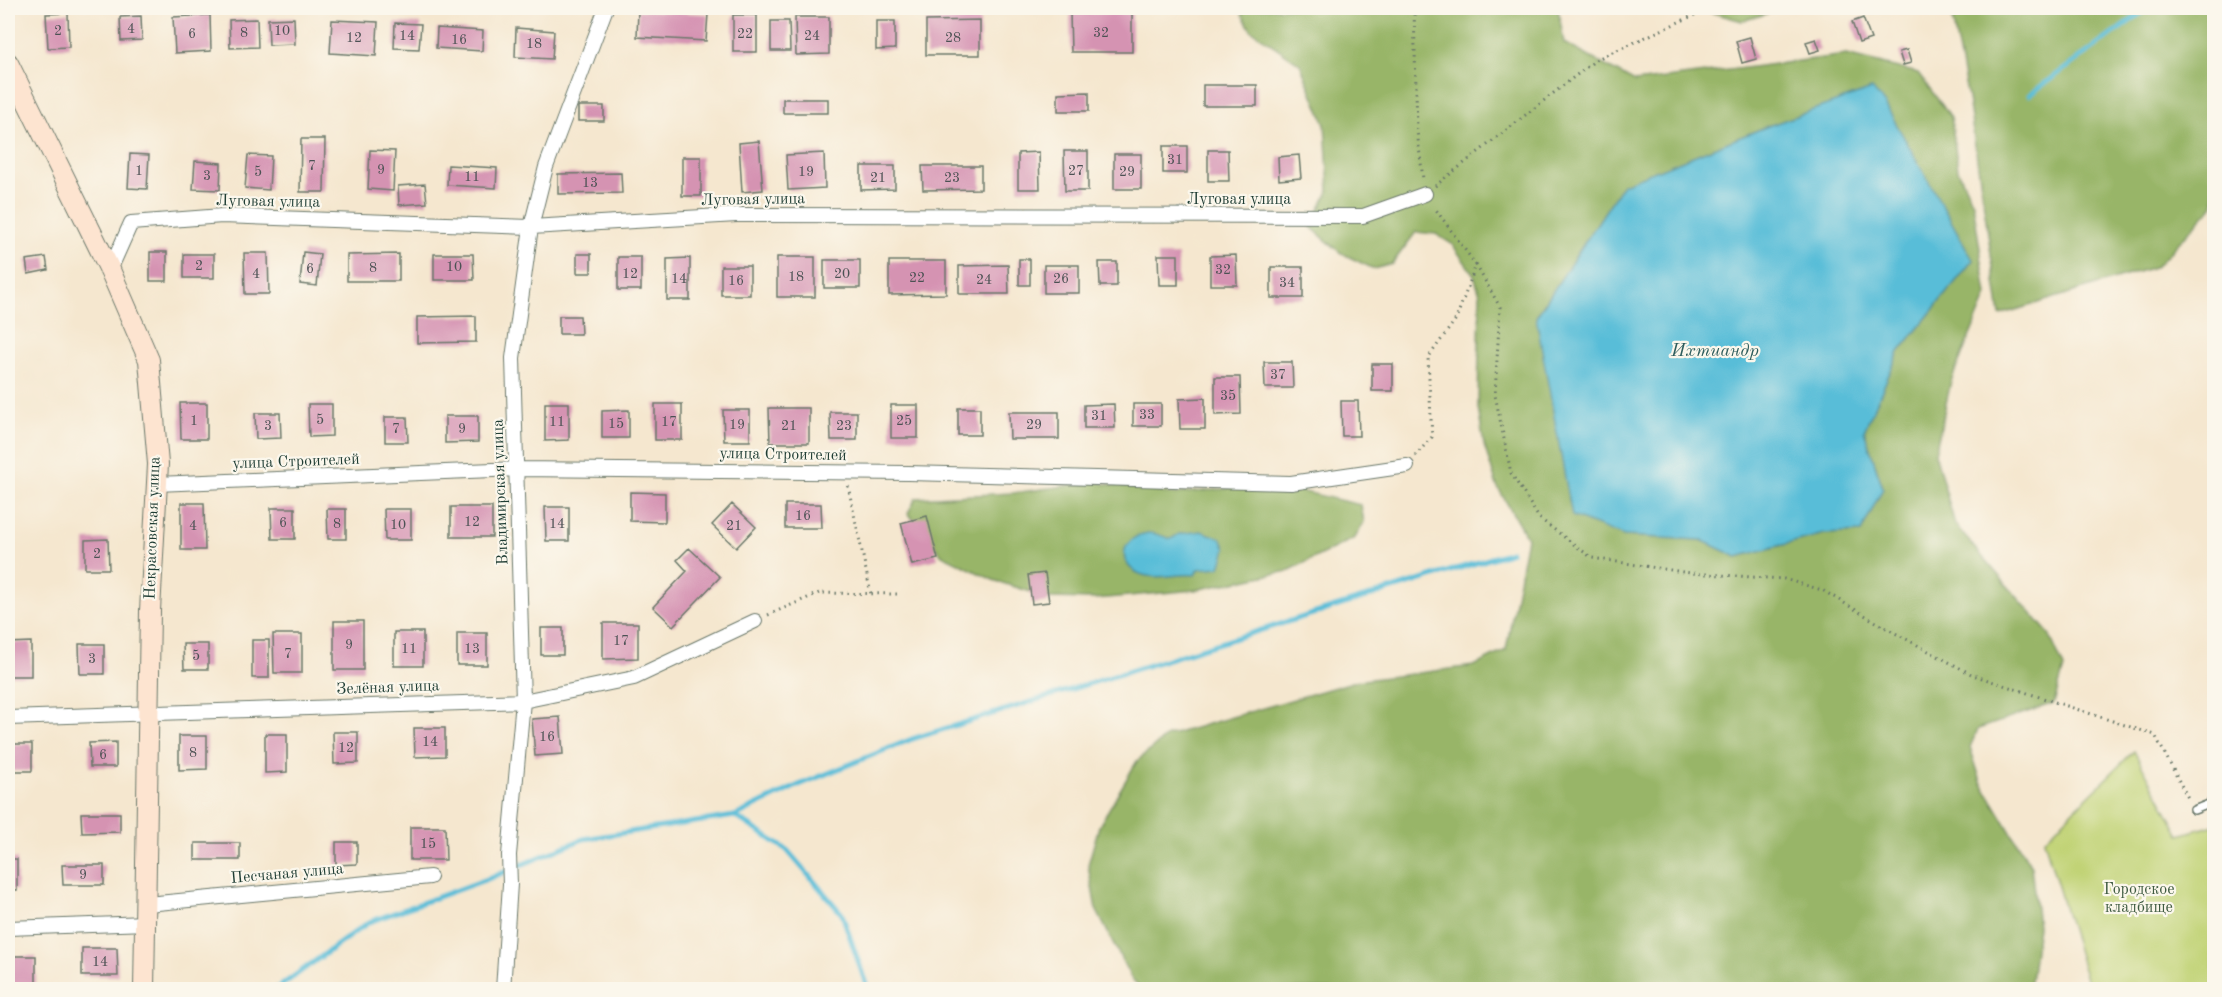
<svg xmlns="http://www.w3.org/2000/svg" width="2222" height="997" viewBox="0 0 2222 997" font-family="'Old Standard TT',serif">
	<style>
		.green { fill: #c1d376; stroke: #708855; stroke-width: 1.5 }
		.forest { fill: #98b567; stroke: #5c794e; stroke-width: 1.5; fill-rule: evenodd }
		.water { fill: #59bdd8; stroke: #3c7d86; stroke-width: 1.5 }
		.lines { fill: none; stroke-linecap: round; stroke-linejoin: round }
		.stream { stroke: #59bdd8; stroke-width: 5 }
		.building { fill: #d593b2 }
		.lane-casing { stroke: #6a786a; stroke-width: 10 }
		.street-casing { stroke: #6a786a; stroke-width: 16 }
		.secondary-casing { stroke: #6a786a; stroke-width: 22 }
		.path { stroke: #6a786a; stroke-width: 3; stroke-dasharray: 1.5 4.5; stroke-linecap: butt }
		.lane { stroke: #fff; stroke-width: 7 }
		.street { stroke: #fff; stroke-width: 14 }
		.secondary { stroke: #fde4d0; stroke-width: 20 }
		.labels { text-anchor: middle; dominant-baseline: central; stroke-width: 4.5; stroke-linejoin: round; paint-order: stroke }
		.number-label { font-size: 14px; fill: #4c5254 }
		.street-label { font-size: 16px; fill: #1f3d34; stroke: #fbf7ec }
		.park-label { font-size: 16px; fill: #3f5b41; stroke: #fbf7ec }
		.water-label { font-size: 18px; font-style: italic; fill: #2e5d5d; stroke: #fbf7ec }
	</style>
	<rect width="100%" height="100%" fill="#fbf7ec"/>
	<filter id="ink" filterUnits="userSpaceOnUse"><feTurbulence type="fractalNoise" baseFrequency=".0167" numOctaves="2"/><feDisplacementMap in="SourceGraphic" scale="12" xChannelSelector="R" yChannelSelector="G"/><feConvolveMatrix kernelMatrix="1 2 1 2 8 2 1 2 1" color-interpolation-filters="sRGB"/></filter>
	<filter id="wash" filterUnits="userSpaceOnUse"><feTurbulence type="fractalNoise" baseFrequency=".008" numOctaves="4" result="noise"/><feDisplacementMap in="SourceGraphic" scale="24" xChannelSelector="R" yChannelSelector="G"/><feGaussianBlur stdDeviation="1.35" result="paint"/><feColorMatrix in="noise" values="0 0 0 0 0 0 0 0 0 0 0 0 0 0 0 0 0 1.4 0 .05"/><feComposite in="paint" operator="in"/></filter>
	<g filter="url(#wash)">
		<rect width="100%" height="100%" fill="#f5e7cf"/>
		<path class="green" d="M2134 751 2180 835 2214 825V989H2089L2044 840Z"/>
		<path class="forest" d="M1244 8H1558L1564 43 1635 82 1846 55 1918 73 1951 117 1958 170 1973 203 1987 295 1951 381 1935 453 1955 525 2049 634 2064 668 2054 703 1978 729 1970 747 1981 782 2031 866 2038 926 2030 989H1142L1131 978 1096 909 1088 865 1099 826 1137 761 1167 736 1356 681 1474 666 1506 650 1527 538 1497 486 1484 445 1478 408 1480 294 1474 275 1452 244 1436 234 1416 232 1392 264 1374 269 1341 253 1311 227 1329 190 1325 124 1300 64 1251 30 1242 14ZM1818 109 1973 260 1899 352 1864 431 1883 488 1861 532 1824 534 1737 557 1701 540 1624 536 1536 317 1623 184 1768 126Z
			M1696 8H1786L1742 21Z
			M1950 8H2214V205L2157 266 2000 315 1968 98Z
			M1094 482 1173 494 1270 484 1361 505 1364 522 1355 538 1288 571 1195 590 1095 599 1050 598 993 580 942 555 908 513 916 498 1013 493Z"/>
		<path class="water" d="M1872 89 1885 104 1973 260 1899 352 1864 431 1883 488 1861 532 1824 534 1737 557 1701 540 1624 536 1572 516 1536 317 1623 184 1768 126Z
			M1201 531 1221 538 1226 549 1220 567 1199 569 1195 575C1178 573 1159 580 1143 575 1115 566 1120 537 1148 533 1155 532 1164 537 1171 539L1179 534Z"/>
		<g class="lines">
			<path class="stream" d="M2029 95 2148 8
				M735 816 787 850 842 914 868 990
				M275 990 369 922 490 878 583 839 735 816 799 785 912 739 1511 552"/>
		</g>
		<g id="blocks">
			<path class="building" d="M638 10 708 14 706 41 637 37Z
				M68 13 69 47 48 48 46 14Z
				M1070 13H1132V52H1071Z
				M210 15 211 51 175 53 173 17Z
				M733 15H757V52H733Z
				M141 16 142 40 121 41 120 17Z
				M795 17H829V54L796 55Z
				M294 18 295 44 269 45 268 19Z
				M1863 18 1871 39 1859 43 1852 22Z
				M257 19 258 47 230 48 229 20Z
				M332 20 378 22 376 56 330 53Z
				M980 20V55H926V21Z
				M771 21H789L790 51H771Z
				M876 21H895V49L876 50Z
				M395 23 421 24 419 49 394 48Z
				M437 28 483 31 482 51 436 48Z
				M516 28 554 31 552 59 515 57Z
				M1750 37 1756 59 1742 63 1736 41Z
				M1816 39 1820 50 1810 53 1806 42Z
				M1907 50 1911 63 1903 65 1899 52Z
				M1203 85H1257V106H1203Z
				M1089 92V111H1058V93Z
				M783 99H828V113H783Z
				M578 106H604V121H578Z
				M301 139H325L324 192H300Z
				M759 141 763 190 742 192 739 143Z
				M1163 146H1187V173H1163Z
				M370 150 395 151 393 191 368 189Z
				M1208 150H1228L1229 181H1208Z
				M1064 151H1088V191H1065Z
				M1039 152 1040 189H1018V153Z
				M824 153 825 188 788 190 786 155Z
				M130 154 149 155 147 189 128 188Z
				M1114 154H1141V189H1114Z
				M248 155 271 156 269 190 245 188Z
				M1299 155 1301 178 1279 180 1278 157Z
				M682 157H701V196H682Z
				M195 161 221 163 220 190 193 189Z
				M448 165 497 168 496 188 447 185Z
				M861 166H895V189L861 190Z
				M922 166H981V189L923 190Z
				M621 173 622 193 558 194V174Z
				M425 184 427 203 399 205 398 186Z
				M150 252H167V281H150Z
				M303 252 320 254 317 286 300 284Z
				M244 253H268L269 294H245Z
				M184 254H214V278H184Z
				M399 254V281H347V255Z
				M434 254H473L474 280H434Z
				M577 254H591V273H577Z
				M1158 255H1178V285H1159Z
				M1236 255 1237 285H1210V256Z
				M46 257 48 270 28 274 26 260Z
				M618 257H641V290H618Z
				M777 257H815V297H777Z
				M690 258V300H667V259Z
				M1019 259H1030V285H1019Z
				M824 260H860V288H824Z
				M889 261H946V294L889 295Z
				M1099 262H1117V286H1100Z
				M1008 265 1009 294H959V266Z
				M1044 265H1079V293H1044Z
				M721 266H750V295H721Z
				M1271 267H1303V298H1271Z
				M476 316V342L417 343V317Z
				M559 316H580L581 334H559Z
				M1264 362H1292L1293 388H1265Z
				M1372 364H1393V391H1372Z
				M1215 377H1240L1241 414 1215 415Z
				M1205 398V429H1180L1179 399Z
				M1341 401H1358L1359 436H1342Z
				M180 403H207V439H181Z
				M545 403H569V440L545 441Z
				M308 404H332V436L309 437Z
				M655 404H682V440H655Z
				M1114 404 1115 428H1084V405Z
				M1133 404H1161V426H1133Z
				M891 405H918V438H891Z
				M769 408H809V443H770Z
				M958 408H980V435H958Z
				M629 410V438H602V411Z
				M723 410H750V441H724Z
				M830 412H857V440H831Z
				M1009 412H1059V439H1010Z
				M255 413H280L281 438 256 439Z
				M445 416H478V442L445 443Z
				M385 417H407L408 442H385Z
				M630 492 665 493V522L630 521Z
				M181 503H204L205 550H181Z
				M732 504 756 527 736 548 712 525Z
				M785 504H821L822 528H785Z
				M451 507H492V537H451Z
				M545 507H569V541H546Z
				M271 508H295V539H272Z
				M327 509H346V539H328Z
				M384 509H411V540H385Z
				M927 516 938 559 912 565 901 523Z
				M108 539 109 569H85V540Z
				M689 548 720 577 673 626 653 607 687 571 677 560Z
				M1045 573 1049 602 1032 604 1028 575Z
				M334 621H363V670H334Z
				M603 623H638V658L603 659Z
				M541 628H563V655H541Z
				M394 632H423V666H394Z
				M457 633H487V665H457Z
				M273 634H302V673H274Z
				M252 640H269V678H252Z
				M31 642V676H8V643Z
				M79 644H104V674H80Z
				M183 644H208V669H184Z
				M560 717 563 754 535 756 532 719Z
				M414 728H445V756L415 757Z
				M333 732H358V763L334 764Z
				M265 734H287V772L265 773Z
				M179 736H207V769L179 770Z
				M116 742V767H90L89 743Z
				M8 744H32V771H8Z
				M81 813H120V832L82 833Z
				M410 827H445L446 860H410Z
				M336 842H357V864L336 865Z
				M195 843H240V860H195Z
				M8 859H17V890H8Z
				M62 865H104V885H63Z
				M82 948H117L118 976H82Z
				M11 956H36V990H11Z"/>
		</g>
	</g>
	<g filter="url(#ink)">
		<use href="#blocks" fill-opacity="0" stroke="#6a786a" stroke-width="1.5"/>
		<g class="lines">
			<defs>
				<path id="lane" d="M2194 810 2214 802"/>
				<path id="street" d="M110 270 131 223 222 216 531 227 737 215 1363 216 1425 194
					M157 484 517 469 908 473 1291 483 1407 466
					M8 718 523 701 634 678 755 621
					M147 904 430 877
					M8 928 147 923
					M503 990 510 884 509 855 523 701 513 358 531 227 546 167 606 8"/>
				<path id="secondary" d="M8 63 110 270 149 360 158 464 150 611 144 990"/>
			</defs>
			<use href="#lane" class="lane-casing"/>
			<use href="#street" class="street-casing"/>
			<use href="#secondary" class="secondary-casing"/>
			<path class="path" d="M1414 8 1417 131 1423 179
				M1435 186 1597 59 1710 8
				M1476 265 1500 307 1495 395 1511 473 1539 518 1592 558 1690 573 1784 579 1822 590 1895 633 1973 675 2155 735 2189 800
				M1415 456 1432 437 1428 358 1456 319 1476 265 1434 207
				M848 486 871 594
				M768 615 819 593 898 594"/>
			<use href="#lane" class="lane"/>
			<use href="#street" class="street"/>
			<use href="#secondary" class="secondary"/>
		</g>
	</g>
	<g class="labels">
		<g class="number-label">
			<text x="131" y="29">4</text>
			<text x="58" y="31">2</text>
			<text x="282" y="31">10</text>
			<text x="244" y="33">8</text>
			<text x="1101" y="33">32</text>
			<text x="192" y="34">6</text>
			<text x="745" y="34">22</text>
			<text x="407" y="36">14</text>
			<text x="812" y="36">24</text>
			<text x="354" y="38">12</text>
			<text x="953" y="38">28</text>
			<text x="459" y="40">16</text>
			<text x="534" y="44">18</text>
			<text x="1175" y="160">31</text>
			<text x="312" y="166">7</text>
			<text x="381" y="170">9</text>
			<text x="139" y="171">1</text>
			<text x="1076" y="171">27</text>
			<text x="258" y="172">5</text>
			<text x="806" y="172">19</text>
			<text x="1127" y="172">29</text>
			<text x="207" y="176">3</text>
			<text x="472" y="177">11</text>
			<text x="878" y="178">21</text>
			<text x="952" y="178">23</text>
			<text x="590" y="183">13</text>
			<text x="199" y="266">2</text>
			<text x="454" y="267">10</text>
			<text x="373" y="268">8</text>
			<text x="310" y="269">6</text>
			<text x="1223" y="270">32</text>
			<text x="256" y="274">4</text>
			<text x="630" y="274">12</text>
			<text x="842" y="274">20</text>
			<text x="796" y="277">18</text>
			<text x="917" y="278">22</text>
			<text x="679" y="279">14</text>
			<text x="1061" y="279">26</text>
			<text x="984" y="280">24</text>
			<text x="736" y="281">16</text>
			<text x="1287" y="283">34</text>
			<text x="1278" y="375">37</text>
			<text x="1228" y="396">35</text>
			<text x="1147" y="415">33</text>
			<text x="1099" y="416">31</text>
			<text x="320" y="420">5</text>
			<text x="194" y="421">1</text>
			<text x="904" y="421">25</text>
			<text x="557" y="422">11</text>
			<text x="669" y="422">17</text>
			<text x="616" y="424">15</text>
			<text x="737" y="425">19</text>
			<text x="1034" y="425">29</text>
			<text x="268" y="426">3</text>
			<text x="789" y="426">21</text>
			<text x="844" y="426">23</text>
			<text x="396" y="429">7</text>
			<text x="462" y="429">9</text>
			<text x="803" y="516">16</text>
			<text x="472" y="522">12</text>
			<text x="283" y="523">6</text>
			<text x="337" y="524">8</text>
			<text x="557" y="524">14</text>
			<text x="398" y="525">10</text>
			<text x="193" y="526">4</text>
			<text x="734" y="526">21</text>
			<text x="97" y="554">2</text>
			<text x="621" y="641">17</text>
			<text x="349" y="645">9</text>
			<text x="409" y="649">11</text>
			<text x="472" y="649">13</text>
			<text x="288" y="654">7</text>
			<text x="196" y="656">5</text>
			<text x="92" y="659">3</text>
			<text x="547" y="737">16</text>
			<text x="430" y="742">14</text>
			<text x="346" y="748">12</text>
			<text x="193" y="753">8</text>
			<text x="103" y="755">6</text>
			<text x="428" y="844">15</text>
			<text x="83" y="875">9</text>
			<text x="100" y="962">14</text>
		</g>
		<g class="street-label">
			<text transform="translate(753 200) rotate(-1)">Луговая улица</text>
			<text x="1239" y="200">Луговая улица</text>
			<text transform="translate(268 202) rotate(1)">Луговая улица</text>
			<text transform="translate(783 455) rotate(1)">улица Строителей</text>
			<text transform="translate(296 462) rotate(-2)">улица Строителей</text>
			<text transform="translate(501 492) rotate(-92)">Владимирская улица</text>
			<text transform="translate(153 528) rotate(-88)">Некрасовская улица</text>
			<text transform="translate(388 688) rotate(-2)">Зелёная улица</text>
			<text transform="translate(287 874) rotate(-5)">Песчаная улица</text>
		</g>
		<g class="park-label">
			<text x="2139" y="890">Городское<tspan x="2139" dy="18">кладбище</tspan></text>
		</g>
		<g class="water-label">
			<text x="1715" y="351">Ихтиандр</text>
		</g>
	</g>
	<rect width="2222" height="997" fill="none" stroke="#fbf7ec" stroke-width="30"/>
</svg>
